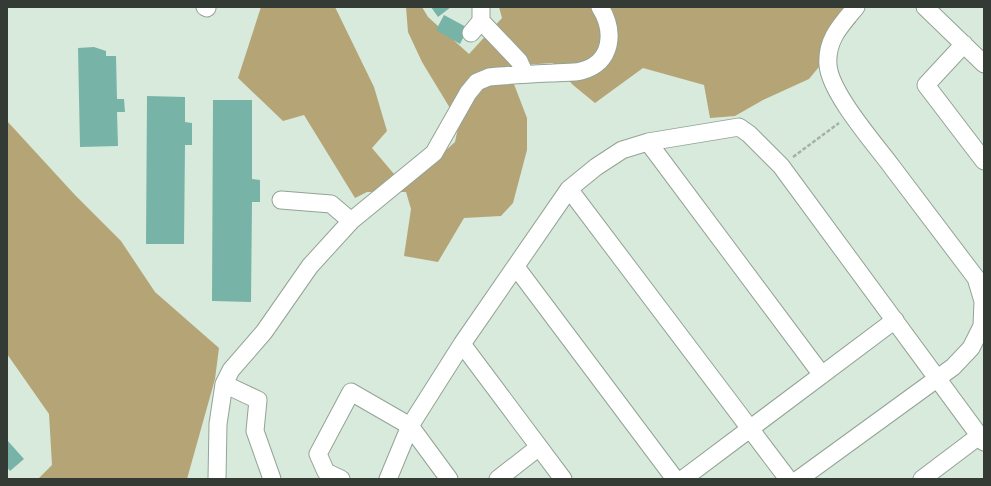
<svg xmlns="http://www.w3.org/2000/svg" width="991" height="486" viewBox="0 0 991 486" font-family="'Open Sans',sans-serif">
	<style>
		.forest { fill: #b5a576 }
		.building { fill: #77b4a7 }
		.lines { fill: none; stroke-linecap: round; stroke-linejoin: round }
		.minor-casing { stroke: #93a396; stroke-width: 19 }
		.path { stroke: #a4b2a7; stroke-width: 2.5; stroke-dasharray: 4 2; stroke-linecap: butt }
		.minor { stroke: #fff; stroke-width: 17 }
	</style>
	<rect width="100%" height="100%" fill="#d8eadc"/>
	<path class="forest" d="M261 7H335L374 87 387 131 372 148 394 174 416 177 455 142 459 123 422 62 408 32 406 7H422L428 17 469 54 502 18 499 7H846L856 22 809 79 763 100 735 116 710 118 704 85 643 68 595 103 573 85 553 63 507 66 527 118V150L513 203 501 216 464 218 438 262 404 256 411 209 406 192H367L355 198 304 115 283 121 238 78Z
		M7 121 75 195 121 241 155 292 219 348 215 379 187 479H38L52 465 49 414 7 354Z"/>
	<path class="building" d="M431 7H451L438 17Z
		M444 15 468 28 460 44 436 30Z
		M94 47 106 51V56H116L117 99H124L125 112H117L118 146 80 147 78 48Z
		M147 96 185 97V122L192 123V145H185L184 244H146Z
		M213 100H252V179L260 180V202H252L251 302 212 301Z
		M7 440 24 459 10 471 7 467Z"/>
	<g class="lines">
		<defs>
			<path id="minor" d="M205 7 207 8
				M925 7 984 64
				M481 21 519 61 525 74
				M471 33 481 21V7
				M964 44 926 85 984 161
				M648 142 822 375
				M569 189 788 479
				M281 200 331 204 351 221
				M516 267 675 479
				M462 344 563 479
				M224 384 258 400 255 431 272 479
				M217 479 218 424 224 384 231 370 264 332 310 266 351 221 434 153 468 93 477 82 489 77C510 75 532 74 553 73 562 72 573 73 581 71 613 63 615 31 600 7
				M341 479 326 472 318 454 351 392 410 426 449 479
				M388 479 410 426 462 344 569 189 596 167 622 150 648 142 739 127 749 134 781 166 984 442
				M498 479 539 447
				M683 479 895 320
				M799 479 953 367 971 348 982 326 983 301 976 278C948 241 920 204 892 167 875 144 830 93 828 65 826 40 841 25 856 7
				M922 479 979 436"/>
		</defs>
		<use href="#minor" class="minor-casing"/>
		<path class="path" d="M793 157 839 123"/>
		<use href="#minor" class="minor"/>
	</g>
	<rect width="991" height="486" fill="none" stroke="#343b35" stroke-width="16"/>
</svg>
